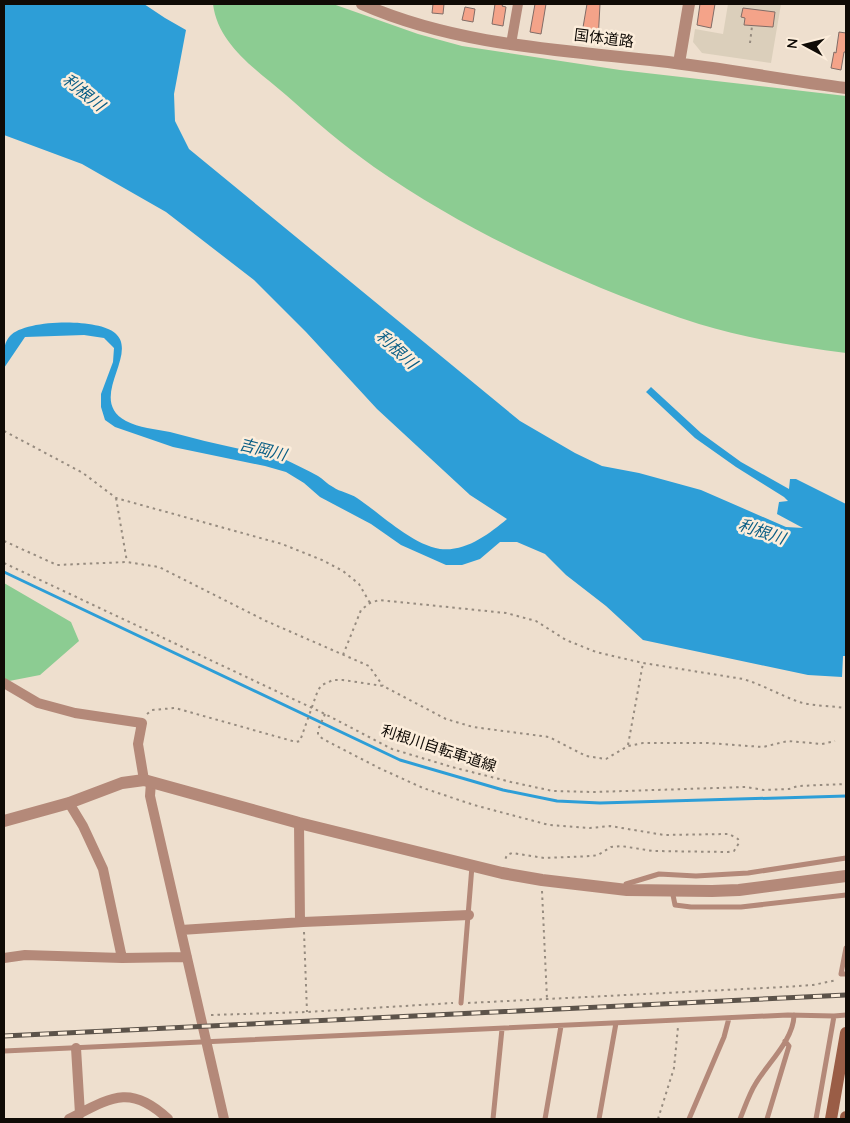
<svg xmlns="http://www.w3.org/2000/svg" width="850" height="1123" viewBox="0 0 850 1123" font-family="Quicksand,'Noto Sans JP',sans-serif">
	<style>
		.commercial { fill: #dbcfbb }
		.green { fill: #8ccc92 }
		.water { fill: #2d9ed7 }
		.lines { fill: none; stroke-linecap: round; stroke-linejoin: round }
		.stream { stroke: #2d9ed7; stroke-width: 3 }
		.building { fill: #f4a389; stroke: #816c66 }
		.path { stroke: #968b7f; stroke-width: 2; stroke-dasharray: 2.5 4; stroke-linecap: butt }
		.service { stroke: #b48979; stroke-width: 5 }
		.minor { stroke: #b48979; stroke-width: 10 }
		.tertiary { stroke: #b48979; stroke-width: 12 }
		.secondary { stroke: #9a5d46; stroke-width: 12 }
		.rail-casing { stroke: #5c534a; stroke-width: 5 }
		.rail { stroke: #fceddb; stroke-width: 3; stroke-dasharray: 9; stroke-linecap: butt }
		.labels { text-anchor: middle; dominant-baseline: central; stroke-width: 5; stroke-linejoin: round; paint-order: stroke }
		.street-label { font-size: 15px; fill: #100b06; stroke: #fceddb }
		.water-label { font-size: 16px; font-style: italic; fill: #0a5e85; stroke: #fceddb }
	</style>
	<rect width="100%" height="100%" fill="#eedfce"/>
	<path class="commercial" d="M728 4H781L771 63 702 53 693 42 695 29 723 34Z"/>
	<path class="green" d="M213 4H333L418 34 462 46 620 70 846 96V353C797 347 746 338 699 324 646 307 594 286 544 263 485 236 427 204 374 167 343 145 314 120 286 95 257 70 218 45 213 4Z
		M4 583 71 622 79 641 40 675 4 682Z"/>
	<path class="water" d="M4 4H144L165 18 186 30 174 94 175 121 189 149 520 421 575 453 602 466 639 473 701 490 786 527 803 528 777 514 779 502 788 501 784 497 736 467 695 438 646 392 651 387 701 433 741 462 789 489 790 479H796L846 504V656H843L842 677 808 675 643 640 606 606 566 575 545 554 517 542H500L480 559 462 565H446L401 545 371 524 320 497 304 483 286 472 265 466 173 447 115 427 105 420 101 407V394L113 362 114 348 104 338 84 335 25 337 4 368C4 356 2 345 10 336 25 319 98 318 115 333 140 354 86 399 126 421 139 428 155 429 170 432 193 438 216 444 240 449 255 451 269 453 284 459 295 464 307 470 318 476 323 479 327 484 333 487 340 492 350 493 357 498 381 514 411 544 440 549 466 552 489 534 507 519L470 495 377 409 306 332 254 280 166 212 82 164 4 135Z"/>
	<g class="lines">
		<path class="stream" d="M4 572 400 760 503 790 557 801 600 803 846 796"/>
	</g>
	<path class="building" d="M433 4H444L443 14 432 13Z
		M495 4H503L502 6 506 7 503 26 492 24Z
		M535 4H546L541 34 530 32Z
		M587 4H600L598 41 581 39Z
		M700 4H715L711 28 697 25Z
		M465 7 475 9 473 22 462 20Z
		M743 8 775 12 773 27 744 25 745 18 741 17Z
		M839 32 846 33V52H844L841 70 831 68 834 52 836 53Z"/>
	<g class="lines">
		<path class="path" d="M750 43 752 26
			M4 431 83 473 116 498 282 544 322 560 343 571 359 584 370 603
			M116 498 127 562
			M4 541 57 565 127 562 159 567 266 621 369 666 383 686
			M4 563 325 714 392 749 452 767 511 782 553 791 594 792 746 787 764 790 789 789 798 786 846 784
			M343 655 361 610 370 603 379 600 506 613 536 621 566 640 596 652 643 663 743 679C763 685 780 695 799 702 813 706 831 706 846 708
			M147 714 152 710 175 708 296 742 300 741 318 690 322 685 333 680H343L383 686 446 719 473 727 549 737 586 756 606 759 628 746 643 743H707L763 747 788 741 822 744 835 741
			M325 714 318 730V735L323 739 379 768 423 788 474 805 549 825 590 828 610 826 664 835 729 834 738 839 739 843 734 851 728 852 653 851 621 846 611 847 598 855 592 856 544 858 512 853 507 855 504 862
			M628 745 643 663
			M542 891 547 999
			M304 932 307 1012
			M468 1003 784 987 813 985 837 980
			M211 1015 307 1012 453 1003
			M658 1119 674 1068 678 1027"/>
		<path class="service" d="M627 889 626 884 659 874 696 876 748 873 846 858
			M672 890 675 905 691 907H741L846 895
			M846 948 841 974H846
			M461 1003 472 866
			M4 1051 788 1015 834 1016 846 1015
			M493 1119 502 1029
			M545 1119 561 1026
			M599 1119 616 1023
			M689 1119 724 1037 729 1018
			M740 1119C745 1107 749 1094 756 1083 768 1063 794 1039 794 1015
			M767 1119 789 1046 785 1041
			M816 1119 834 1016"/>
		<path class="minor" d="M511 44 518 4
			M4 683 38 703 75 713 142 723 138 744 144 780
			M151 782 150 796 152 805 224 1119
			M69 803 83 826 103 869 122 958
			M299 823 300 922
			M181 930 303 922 469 915
			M4 958 25 955 122 958 187 957
			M76 1048 80 1114
			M69 1119C110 1098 130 1083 168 1119"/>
		<path class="tertiary" d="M362 4C455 45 559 50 659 61 721 68 784 80 846 88
			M679 63 689 4
			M4 821 69 803 122 783 144 780 299 823 502 873 542 880 627 890 712 891 739 890 846 876"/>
		<path class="secondary" d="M831 1119 846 1033
			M846 1119V1117"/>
		<defs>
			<path id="rail" d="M4 1036 846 995"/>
		</defs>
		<use href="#rail" class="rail-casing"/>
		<use href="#rail" class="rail"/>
	</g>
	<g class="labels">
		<g class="street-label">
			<text transform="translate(604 38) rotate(7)">国体道路</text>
			<text transform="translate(439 748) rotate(18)">利根川自転車道線</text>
		</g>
		<g class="water-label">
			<text transform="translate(84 92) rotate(39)">利根川</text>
			<text transform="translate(397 349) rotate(43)">利根川</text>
			<text transform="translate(263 449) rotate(14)">吉岡川</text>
			<text transform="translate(762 531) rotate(18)">利根川</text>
		</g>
	</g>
	<rect width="850" height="1123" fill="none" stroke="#100b06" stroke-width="10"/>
	<g transform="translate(805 45) rotate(277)" stroke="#fceddb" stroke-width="4" paint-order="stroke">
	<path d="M0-4L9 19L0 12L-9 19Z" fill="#100b06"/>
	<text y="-8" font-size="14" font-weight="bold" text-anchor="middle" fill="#100b06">N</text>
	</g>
</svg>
